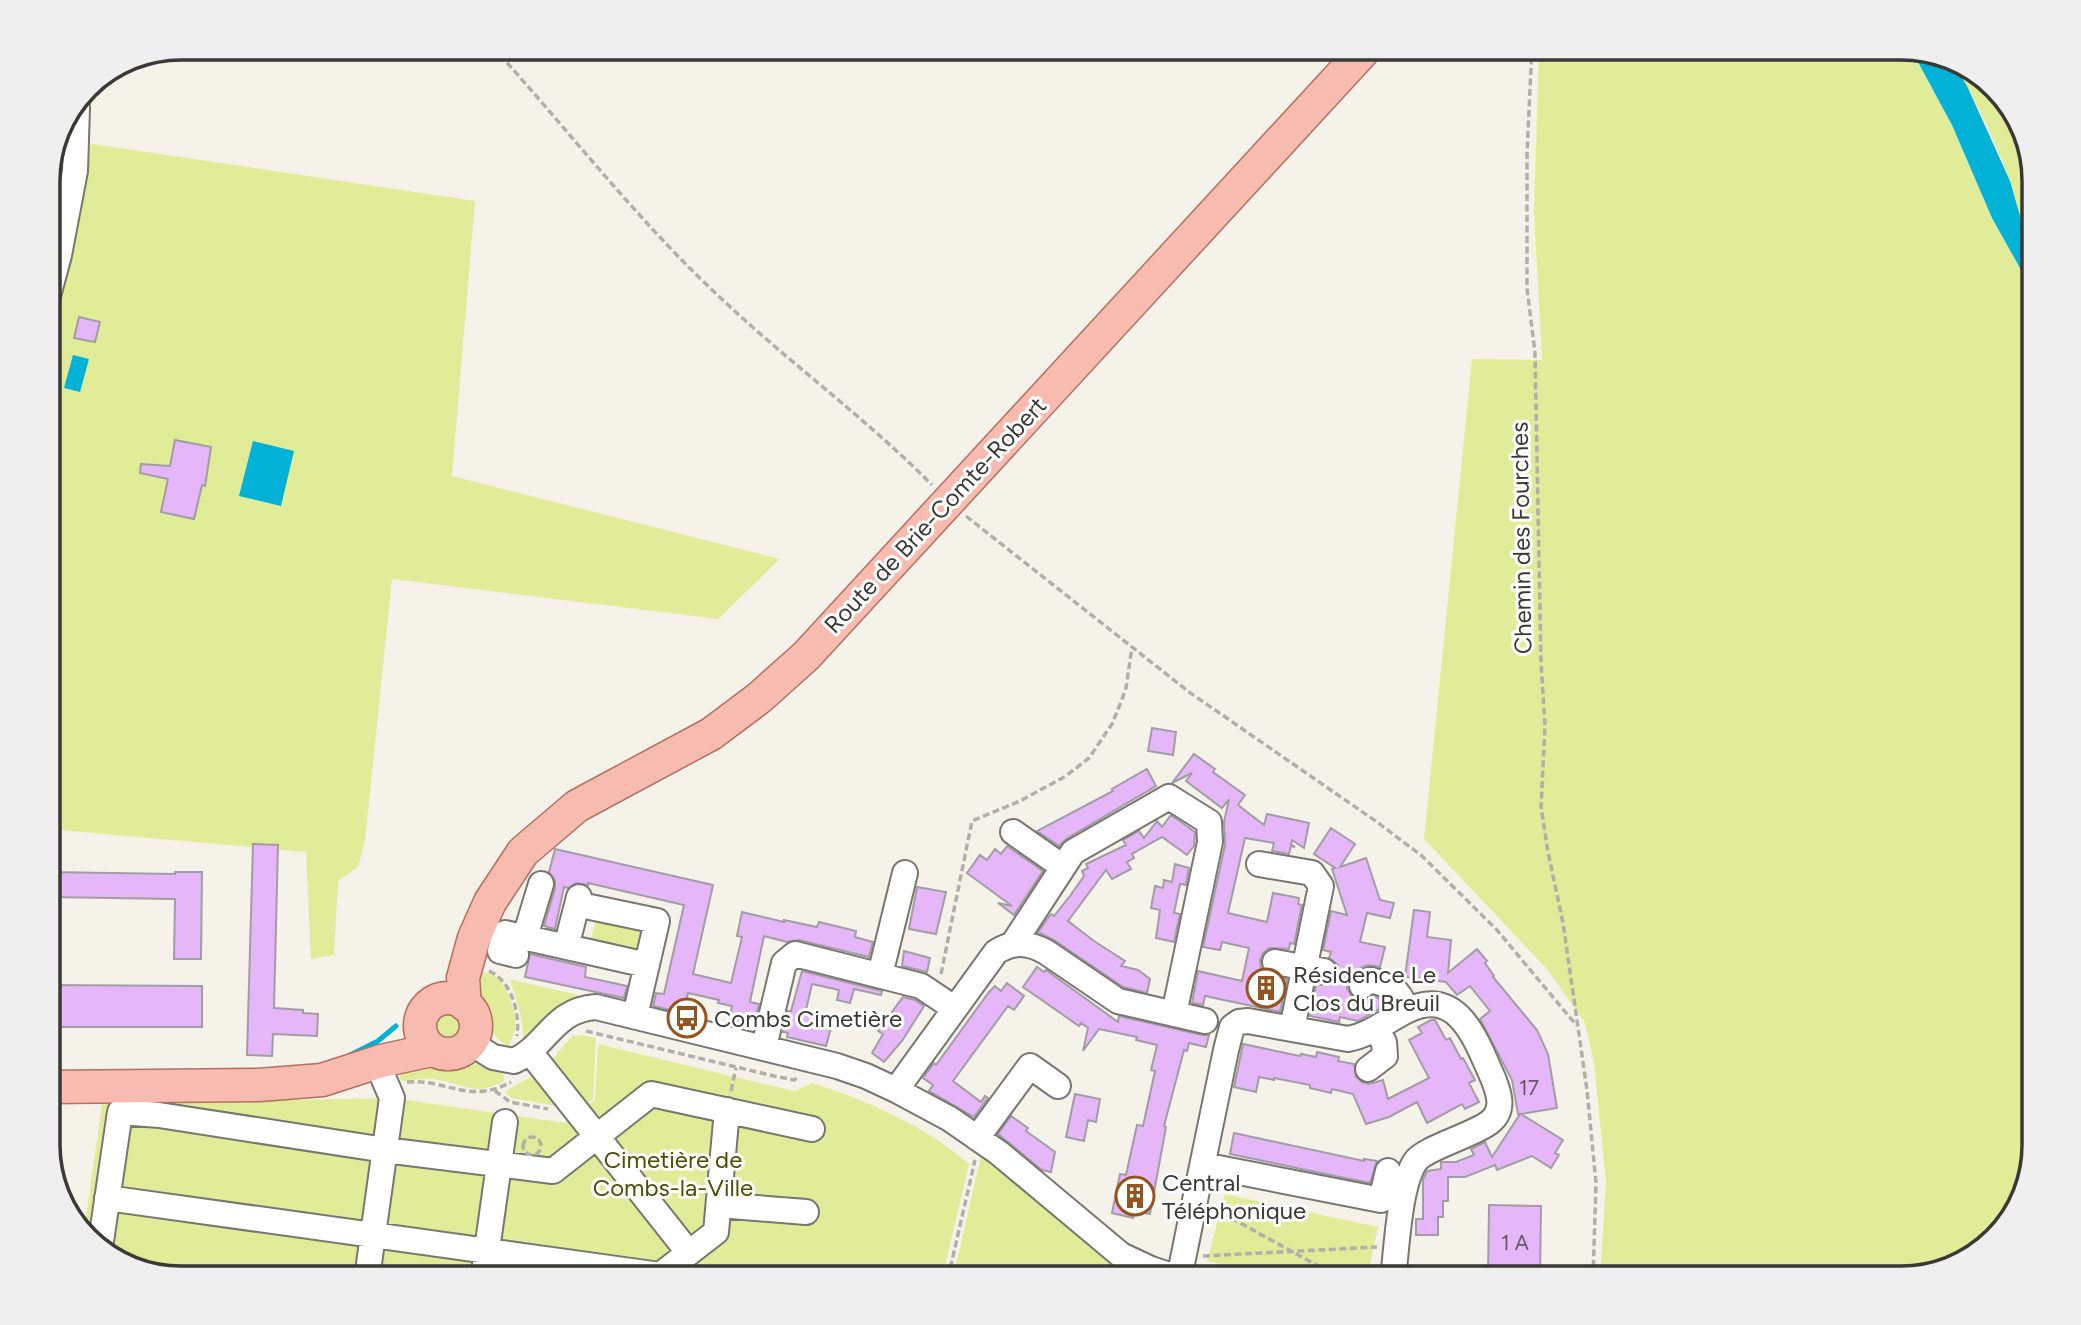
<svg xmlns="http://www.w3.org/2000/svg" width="2081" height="1325" viewBox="0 0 2081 1325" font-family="Figtree,sans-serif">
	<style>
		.green { fill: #e0ec98 }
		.water { fill: #01b2d6 }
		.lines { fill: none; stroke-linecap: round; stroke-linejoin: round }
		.stream { stroke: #01b2d6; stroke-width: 5 }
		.building { fill: #e5b7f8; stroke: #a29da4; stroke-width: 2 }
		.minor-casing { stroke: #78766f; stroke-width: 28 }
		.major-casing { stroke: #b27062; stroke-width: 35 }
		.path { stroke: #b1afa9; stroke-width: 3.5; stroke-dasharray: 7 3.5; stroke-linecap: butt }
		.minor { stroke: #fff; stroke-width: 24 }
		.major { stroke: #f8bbaf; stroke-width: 32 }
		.labels { text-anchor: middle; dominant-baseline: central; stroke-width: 6; stroke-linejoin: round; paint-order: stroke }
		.number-label { font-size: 21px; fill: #655866 }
		.street-label { font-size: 24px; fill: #3a3936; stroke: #fff }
		.poi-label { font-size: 24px; fill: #3a3936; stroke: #fff; text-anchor: start }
		.park-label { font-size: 24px; fill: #4a5000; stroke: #fff }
		.rim { fill: none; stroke: #3a3936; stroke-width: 3.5 }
	</style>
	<rect width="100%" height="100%" fill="#f5f2ea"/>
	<path class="green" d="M1539 47H1901L1912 51 1952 125 1992 218 2034 293V1145L2012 1218 1967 1260 1901 1278H1600L1606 1182 1594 1063 1585 1023 1547 969 1424 839 1472 359 1542 360 1534 212Z
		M1953 63 1974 69 2016 114 2034 180V249C2020 229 2018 204 2010 182 1998 145 1974 96 1953 63Z
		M68 126V154L93 144 475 201 452 476 780 559 718 619 392 579 365 841 358 867 338 881 334 955 311 959 306 852 48 829V172Z
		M597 916 647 929 641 956 590 943Z
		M482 972C487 973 494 974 498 978 513 996 522 1027 508 1046 482 1032 479 1001 478 974L481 975Z
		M510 980H512L592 998 524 1042 521 1016Z
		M433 1026a15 15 0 1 1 30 0a15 15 0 1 1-30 0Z
		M582 1035 596 1038 593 1099 585 1106 550 1062 572 1036Z
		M598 1044 789 1090 796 1091 812 1083C868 1101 924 1125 969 1164L942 1278H180L107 1256 84 1232 102 1104 392 1098 565 1123 595 1100Z
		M423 1057C441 1062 446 1062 463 1060 476 1060 491 1067 503 1071L504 1081C476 1096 468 1086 440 1080 428 1077 414 1080 401 1081L400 1076Z
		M536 1074 563 1107 511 1098 504 1092Z
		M981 1156 1100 1252 1147 1278H953Z
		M1225 1194 1378 1227 1367 1278H1283L1207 1261Z"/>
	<path class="water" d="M1912 51 1953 63 1967 86 2010 181 2026 237 2034 249V293L1992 218 1952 125Z
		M73 355 89 359 80 392 64 388Z
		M253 441 294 451 281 506 239 496Z"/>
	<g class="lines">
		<path class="stream" d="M350 1055 378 1041 396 1026"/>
	</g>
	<path class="building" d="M79 317 100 322 95 342 74 338Z
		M175 440 211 447 205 486 202 485 194 519 161 512 168 479 140 473 141 464 170 466Z
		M1152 728 1176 732 1173 755 1148 751Z
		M1194 754 1215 769 1213 772 1245 795 1238 805 1264 825 1267 814 1309 823 1304 848 1292 840 1291 844 1295 847 1291 846 1289 854 1272 851 1274 843 1245 838 1228 913 1267 922 1273 893 1299 898 1298 904 1302 905 1294 944 1290 943 1289 949 1269 948 1263 953 1260 960 1261 968 1266 974 1287 979 1280 1012 1205 996 1203 1005 1192 1003 1198 971 1242 981 1249 948 1222 942 1220 950 1203 947 1225 845 1224 822 1229 799 1222 808 1186 781 1192 773 1172 783Z
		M1147 769 1156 786 1066 839 1059 846 1037 831 1113 791 1112 789Z
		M1171 815 1195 832 1194 846 1187 855 1162 837 1132 854 1134 858 1127 862 1131 869 1112 879 1106 870 1068 921 1094 941 1125 961 1121 966 1138 970 1150 979 1147 993 1123 987 1054 940 1038 932 1051 914 1054 916 1070 896 1084 876 1082 871 1088 868 1086 864 1126 845 1123 840 1139 831 1144 838 1157 821 1162 827Z
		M1331 828 1355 844 1340 867 1366 858 1380 900 1394 903 1390 918 1367 913 1360 942 1385 947 1380 967 1368 965 1361 968 1349 980 1347 988 1351 995 1357 1000 1364 1001 1373 996 1381 999 1379 1009 1358 1021 1340 1017 1339 1022 1310 1016 1316 985H1330L1338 974V965L1329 958 1331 952 1323 950 1331 911 1347 915 1332 869 1335 868 1314 854Z
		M253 844 278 845 274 1008 303 1010V1013L318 1014 317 1036 273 1034 272 1056 247 1055Z
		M1007 846 1043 871 1014 915 998 903 1012 906 967 873 980 855 987 860 995 849 1001 854Z
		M555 849 713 885 693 974 731 983 742 937 737 936 742 912 784 922V920L817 927 819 922 856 931 855 937 873 942 869 957 799 940 787 942 764 936 750 1002 759 1004 754 1025 744 1023 743 1027 728 1023 732 1006 718 1003 719 1000 688 993 684 1013 653 1006 656 993 664 994 684 905 588 883V885L576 883 568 888 564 887 555 929 544 926 555 888V880L549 872Z
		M1175 864 1189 868 1186 885 1180 884 1174 913 1180 914 1174 942 1156 938 1160 910 1151 908 1155 886 1163 888 1164 880 1172 882Z
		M48 872 175 874V872H202L201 959H174L175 899 48 897Z
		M917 887 946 892 936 934 909 929Z
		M1414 910 1430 912 1427 937 1451 940 1448 973 1477 949 1487 961 1485 963 1494 976 1493 977 1537 1030 1548 1054 1557 1108 1521 1114 1563 1140 1555 1153 1559 1155 1551 1168 1532 1156 1497 1170 1495 1165 1465 1177H1448V1201H1443V1217H1438V1235H1416V1219H1423V1180L1427 1171 1441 1169V1162H1456L1474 1155 1471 1149 1485 1142 1492 1157 1520 1114H1518L1512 1080 1480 1019 1490 1011 1470 986 1457 995 1446 982 1405 977Z
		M904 951 930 958 927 972 902 966Z
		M530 954 586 967 585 977 627 986 624 998 525 977Z
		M1037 967 1044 972 1046 970 1118 1022 1119 1016 1202 1035H1209L1206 1047 1189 1043 1187 1051 1184 1050 1164 1126 1166 1127 1150 1214 1135 1211 1133 1218 1112 1213 1120 1174 1126 1175 1137 1125 1143 1126 1155 1071 1151 1070 1157 1045 1136 1040 1137 1037 1099 1029 1083 1051 1088 1028 1081 1023 1079 1026 1023 987Z
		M802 971 882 991 881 995 854 989 850 1003 837 1000 839 990 812 984 805 1014 816 1016 814 1024 831 1028 826 1046 787 1037 788 1033 783 1032 788 1011H791Z
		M1007 983 1024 996 1014 1010 1008 1006 953 1081 981 1102 985 1096 988 1098 974 1117 929 1091 933 1085 923 1078 934 1063 936 1065 989 992 995 986 1001 991Z
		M48 985 202 986V1027H48Z
		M903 997 915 1000 924 1006 902 1041 884 1062 872 1053 883 1034 878 1031Z
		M1431 1020H1435L1446 1040 1450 1038 1461 1059 1463 1058 1475 1080 1469 1083 1479 1102 1465 1109 1462 1104 1427 1123 1417 1102 1389 1117 1366 1124 1353 1094 1332 1089 1331 1093 1310 1088V1085L1274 1078V1080L1259 1077 1256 1092 1234 1087 1243 1044 1300 1056 1301 1054 1316 1057 1317 1052 1339 1057 1338 1061 1354 1064 1356 1077 1362 1082 1369 1084 1383 1080 1388 1099 1429 1078 1409 1040 1422 1033 1418 1027Z
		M1075 1094 1100 1099 1096 1122 1088 1120 1084 1141 1066 1137Z
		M1011 1116 1028 1128 1026 1131 1055 1152 1051 1172 1042 1170 998 1134Z
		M1234 1133 1364 1161V1159L1377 1161 1370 1183 1311 1171 1230 1154Z
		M1489 1205 1541 1206 1540 1278H1488Z"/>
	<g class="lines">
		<defs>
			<path id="minor" d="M48 296 59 255 75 171 77 107
				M1013 832 1063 867
				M1259 864 1312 873 1321 886 1292 1029
				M590 907 657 921 635 1016
				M525 937 541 884
				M1013 944 1073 852 1169 797 1209 822 1210 842 1174 1014
				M566 947 579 897
				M516 955 500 951 505 933 647 965
				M1275 962 1324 971
				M880 975 905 873
				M1362 986 1370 980C1392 985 1398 989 1407 1010
				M471 1043 493 1057 514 1061C548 1045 553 1010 596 1007L837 1066 866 1076 896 1090 950 1119 999 1153 1121 1255 1151 1269 1178 1278
				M764 1047 784 963 795 954 921 986 954 1008
				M530 1052 689 1253
				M1368 1069 1385 1056 1384 1042 1375 1029
				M896 1090 996 952C1013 941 1028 942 1046 952L1118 1001 1205 1021
				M977 1138 1030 1066 1058 1086
				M1203 1165 1381 1200 1388 1171
				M107 1198 660 1275 716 1232 727 1110
				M719 1205 806 1212
				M100 1248 120 1112 159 1115 385 1150 553 1171 651 1094 812 1129
				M367 1278 392 1098 377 1063
				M483 1278 505 1122
				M1179 1278 1226 1050 1232 1027 1239 1022 1248 1021 1348 1039C1370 1035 1386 1021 1406 1011 1459 985 1476 1041 1493 1078 1499 1093 1505 1110 1490 1122 1474 1135 1424 1148 1415 1162 1399 1187 1397 1247 1393 1278"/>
			<path id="major" d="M420 1026a28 28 0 1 1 56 0a28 28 0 1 1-56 0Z
				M465 1005 463 978 474 938 490 902 523 852 577 806 711 734 759 698 806 656 1367 47
				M48 1087 259 1085 322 1080 381 1061 432 1050"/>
		</defs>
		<use href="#minor" class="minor-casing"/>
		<use href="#major" class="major-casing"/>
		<path class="path" d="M493 47C570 132 641 225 725 302 792 365 867 419 932 485
			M1532 47 1527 153V288L1535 353 1541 663 1545 726 1541 807 1548 852 1563 923 1587 1090 1596 1183 1593 1278
			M966 516 1189 692 1377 822 1422 856 1497 930 1577 1026
			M489 971C512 981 520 1013 517 1036
			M941 974 972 821 1020 801 1066 776 1089 758 1112 724 1121 702 1126 688 1132 647
			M586 1031 774 1076 794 1080 799 1077
			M407 1082C449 1079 469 1105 511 1082
			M495 1091 510 1102 548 1109
			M731 1091 736 1068
			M523 1146a9 9 0 1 1 18 0a9 9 0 1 1-18 0Z
			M1213 1208 1340 1278
			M1203 1256 1377 1247
			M948 1278 975 1160"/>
		<use href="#minor" class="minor"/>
		<use href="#major" class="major"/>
	</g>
	<defs>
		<symbol id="building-ring" viewBox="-11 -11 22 22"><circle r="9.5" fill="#fff" stroke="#95541f" stroke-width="1.5"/><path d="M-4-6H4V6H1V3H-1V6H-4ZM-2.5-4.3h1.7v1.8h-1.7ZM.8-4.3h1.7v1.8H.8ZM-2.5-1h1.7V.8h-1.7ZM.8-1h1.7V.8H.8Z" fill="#95541f"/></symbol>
		<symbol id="bus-ring" viewBox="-11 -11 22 22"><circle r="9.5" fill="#fff" stroke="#95541f" stroke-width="1.5"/><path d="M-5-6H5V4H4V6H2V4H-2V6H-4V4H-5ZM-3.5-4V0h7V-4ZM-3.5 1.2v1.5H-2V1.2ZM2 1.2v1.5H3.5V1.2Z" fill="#95541f"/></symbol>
	</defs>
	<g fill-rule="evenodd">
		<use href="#building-ring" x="1244" y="966" width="44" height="44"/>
		<use href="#bus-ring" x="665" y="996" width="44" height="44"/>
		<use href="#building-ring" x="1113" y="1174" width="44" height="44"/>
	</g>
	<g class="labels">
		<g class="number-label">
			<text x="1529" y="1087">17</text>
			<text x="1515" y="1242">1 A</text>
		</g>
		<g class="street-label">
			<text transform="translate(935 515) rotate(-47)">Route de Brie-Comte-Robert</text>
			<text transform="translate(1521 538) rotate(-91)">Chemin des Fourches</text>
		</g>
		<g class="poi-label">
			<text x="1293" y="974">Résidence Le<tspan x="1293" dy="28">Clos du Breuil</tspan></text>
			<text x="714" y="1018">Combs Cimetière</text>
			<text x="1162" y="1182">Central<tspan x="1162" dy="28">Téléphonique</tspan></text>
		</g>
		<g class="park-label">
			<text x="673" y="1159">Cimetière de<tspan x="673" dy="28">Combs-la-Ville</tspan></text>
		</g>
	</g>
	<path d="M0 0H2081V1325H0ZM181 60H1901A121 121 0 0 1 2022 181V1145A121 121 0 0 1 1901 1266H181A121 121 0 0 1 60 1145V181A121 121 0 0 1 181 60Z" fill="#efefef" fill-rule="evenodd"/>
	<path class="rim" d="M181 60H1901A121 121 0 0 1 2022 181V1145A121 121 0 0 1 1901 1266H181A121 121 0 0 1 60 1145V181A121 121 0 0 1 181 60Z"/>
</svg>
